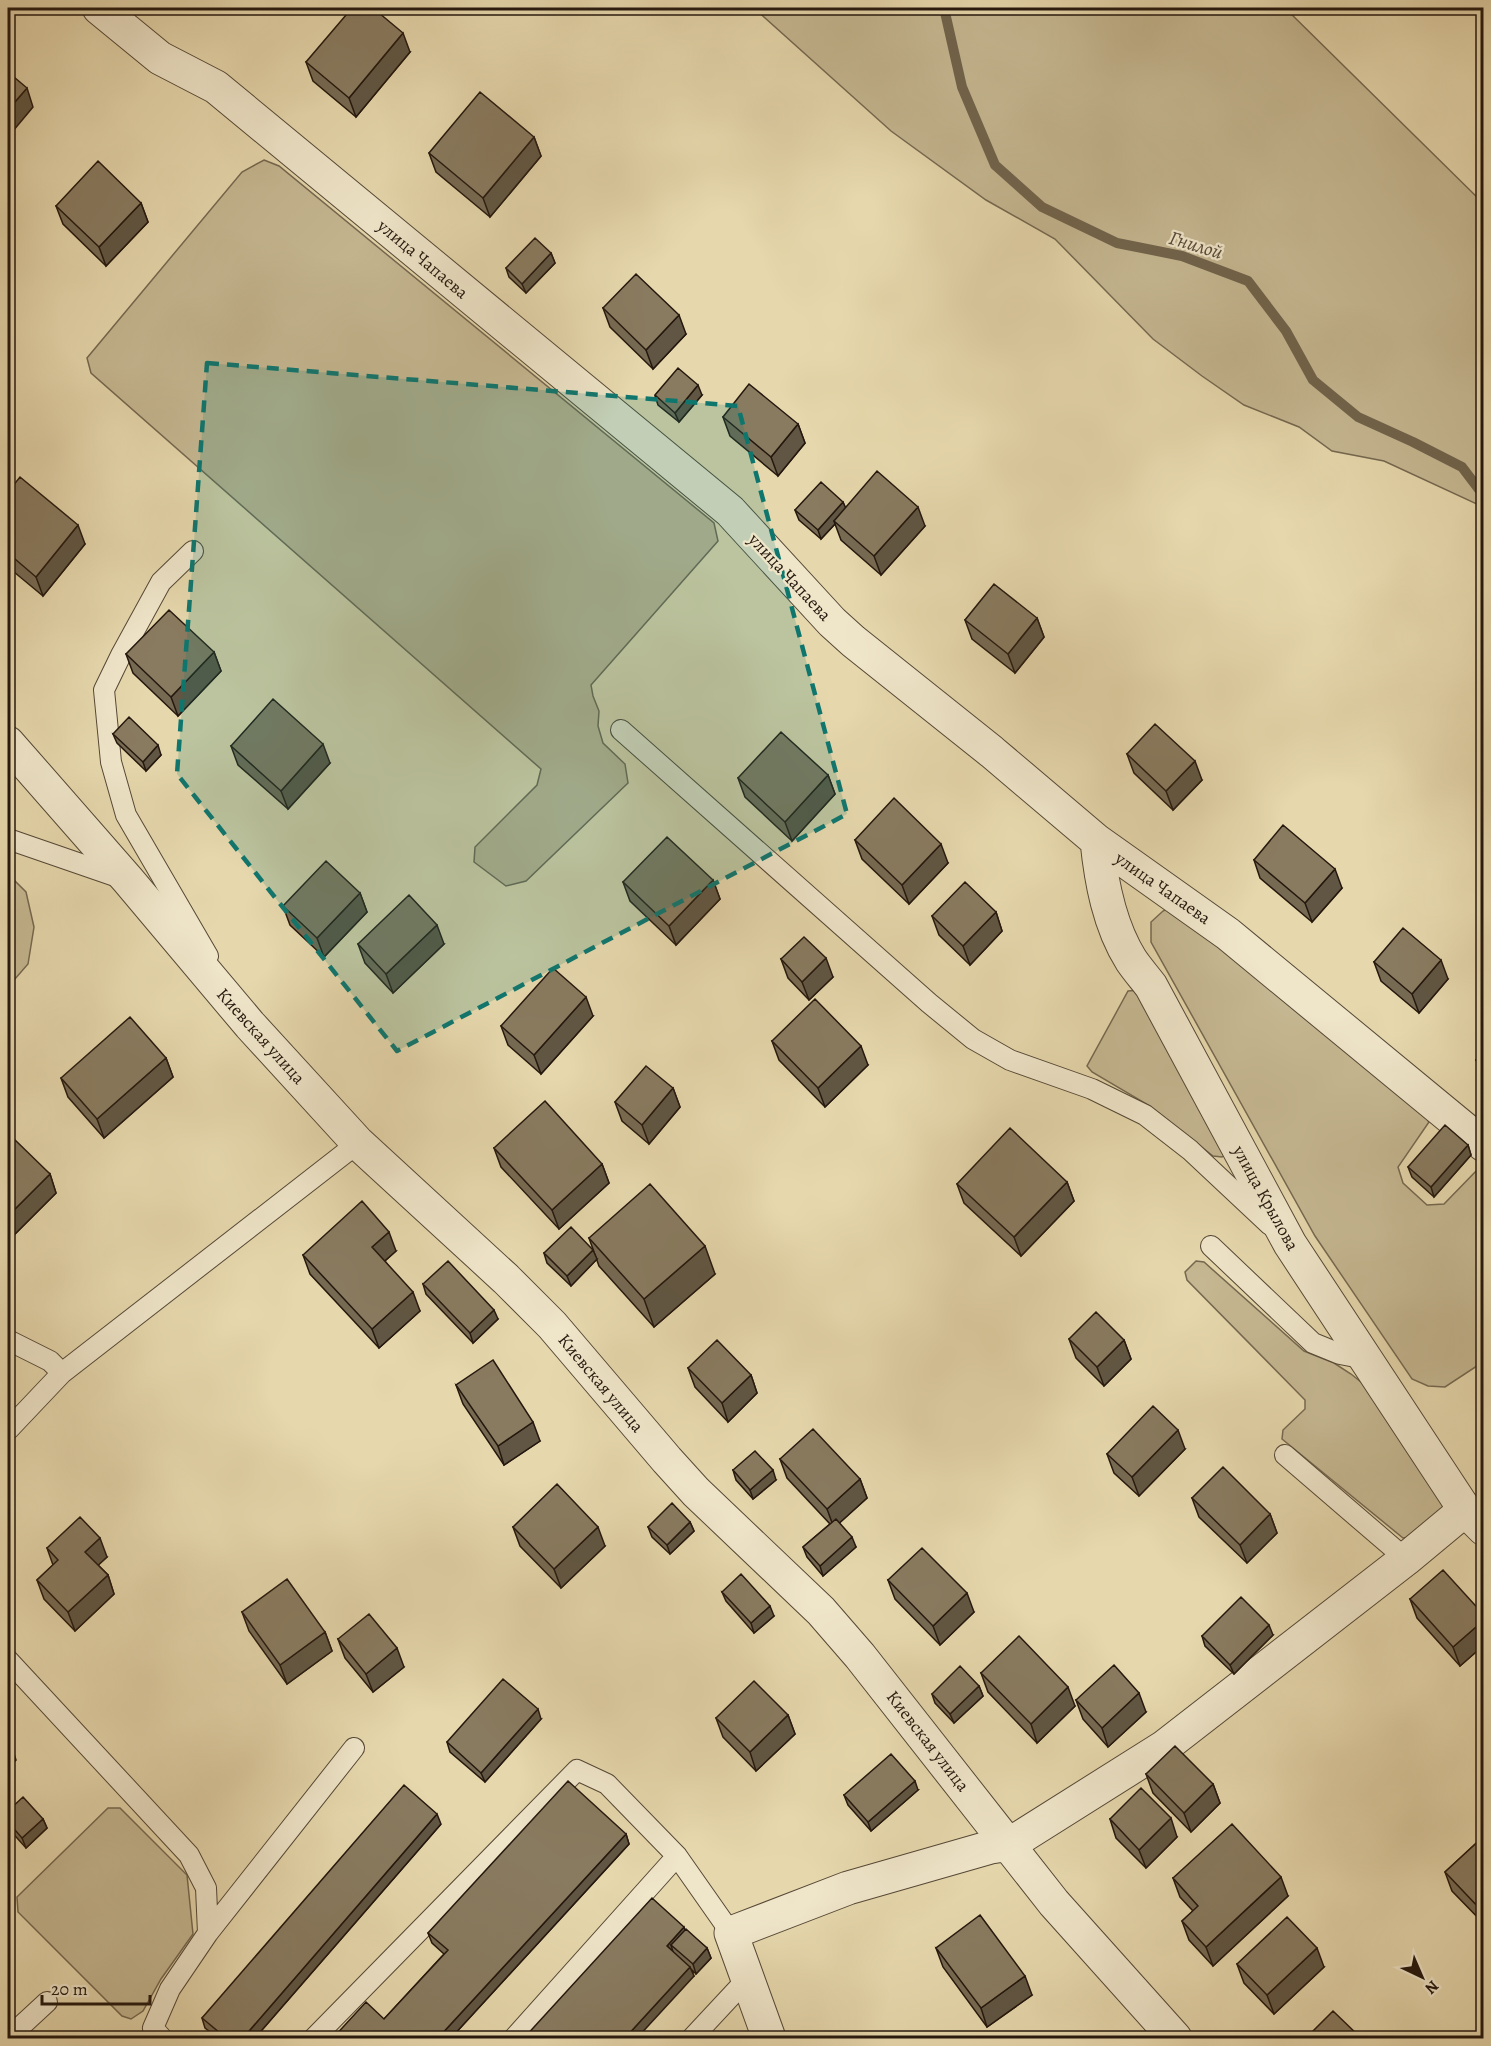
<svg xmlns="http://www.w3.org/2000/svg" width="1491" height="2046" viewBox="0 0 1491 2046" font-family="Alegreya,serif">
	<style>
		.green { fill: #c5b791; stroke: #756850; stroke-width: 1.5 }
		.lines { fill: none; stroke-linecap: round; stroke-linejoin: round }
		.stream { stroke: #71644c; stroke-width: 10 }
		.lane-casing { stroke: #554836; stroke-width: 22 }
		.street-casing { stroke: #554836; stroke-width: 35 }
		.lane { stroke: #efe5c9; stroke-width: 20 }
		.street { stroke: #efe5c9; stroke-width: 33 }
		.wall { fill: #766a53; stroke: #25180e; stroke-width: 1.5 }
		.shaded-wall { fill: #605643; stroke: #25180e; stroke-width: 1.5 }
		.building { fill: #897b60; stroke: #25180e; stroke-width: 1.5 }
		.marked { fill: #0f766e; fill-opacity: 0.2; stroke: #0f766e; stroke-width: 4.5; stroke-dasharray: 12 8; stroke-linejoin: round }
		.labels { text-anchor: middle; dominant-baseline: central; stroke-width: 4.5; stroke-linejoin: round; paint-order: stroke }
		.street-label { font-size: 18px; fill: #25180e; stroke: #efe5c9 }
		.water-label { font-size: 20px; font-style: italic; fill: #584a38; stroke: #efe5c9 }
	</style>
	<rect width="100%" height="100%" fill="#e6d7ac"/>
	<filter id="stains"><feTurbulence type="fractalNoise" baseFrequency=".00333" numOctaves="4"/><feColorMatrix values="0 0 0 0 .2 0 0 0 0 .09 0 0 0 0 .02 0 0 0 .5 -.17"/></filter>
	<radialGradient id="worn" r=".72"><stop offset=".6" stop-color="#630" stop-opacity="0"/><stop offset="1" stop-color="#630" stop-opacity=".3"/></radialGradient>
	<path class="green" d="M754 8H1285L1483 203V510L1477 504 1384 461 1332 451 1299 427 1244 405 1202 376 1153 339 1055 239 986 200 891 131Z
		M264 160 279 166 714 523 718 541 591 685 593 696 599 711 598 726 603 743 625 764 628 783 526 881 506 886 474 862 475 847 537 785 541 769 91 373 87 358 242 172Z
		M8 874 26 892 34 927 28 964 8 987Z
		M1172 906 1422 1112 1429 1122 1398 1167 1403 1183 1427 1205 1444 1204 1479 1168H1483V1362L1445 1387 1428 1386 1412 1379 1315 1236 1151 942V922L1163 911Z
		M1140 990 1228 1153 1222 1157 1213 1156 1150 1106 1092 1072 1087 1066 1128 991Z
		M1196 1261 1204 1262 1304 1351 1334 1363 1351 1374 1366 1386 1445 1508 1417 1536 1403 1538 1282 1439 1283 1430 1305 1409V1400L1187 1280 1185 1272Z
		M108 1808H120L187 1875 193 1934 161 1979 143 2011 131 2019 122 2016 18 1912 17 1897Z"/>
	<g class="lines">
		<path class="stream" d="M944 8 962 87 995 165 1042 207 1117 243 1182 256 1248 281 1286 331 1313 380 1358 417 1413 442 1462 467 1484 496"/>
		<defs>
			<path id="lane" d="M193 551 161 582 121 655 104 690 111 762 126 815 208 956
				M621 730 929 1003 973 1039 1010 1060 1092 1089 1145 1115 1190 1150 1270 1225
				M8 839 121 878
				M1211 1246 1313 1343 1340 1354 1366 1359
				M8 1340 50 1361 62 1373
				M8 1430 62 1373 358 1143
				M1285 1455 1406 1559
				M8 1660 189 1855 206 1888 208 1933 170 1989 153 2028 162 2038
				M208 1933 354 1748
				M8 2038 47 2002
				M314 2038 577 1770 607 1784 677 1856 731 1933
				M514 2038 677 1856
				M692 2038 747 1979"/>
			<path id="street" d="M99 8 160 58 216 87 730 511 832 622 853 641 992 752 1097 841 1228 934 1484 1145
				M8 743 128 880 250 1025 358 1143 506 1279 552 1325 667 1460 696 1492 821 1611 860 1656 1054 1903 1175 2038
				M1097 841C1101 881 1109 925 1131 960 1137 969 1145 978 1151 986L1290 1244 1465 1510 1484 1529
				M769 2038 731 1933 848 1888 991 1847 1010 1844 1164 1747 1406 1559 1465 1510"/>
		</defs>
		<use href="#lane" class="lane-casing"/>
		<use href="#street" class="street-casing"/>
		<use href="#lane" class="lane"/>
		<use href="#street" class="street"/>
	</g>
	<path class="wall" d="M410 52 356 117 313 81 306 62Z
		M534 137 541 156 490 217 436 172 429 153Z
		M141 203 148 222 106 266 63 224 56 206Z
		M551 253 555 263 526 293 509 277 506 268Z
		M603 308 686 334 653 369 610 327Z
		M702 395 679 422 658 405 655 396Z
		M723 417 798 424 805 443 778 476 730 436Z
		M8 492 85 544 43 596 8 567Z
		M843 502 845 507 925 526 881 575 841 540 835 524 821 539 799 520 795 510Z
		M1037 618 1044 637 1015 673 972 639 965 620Z
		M214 652 221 671 178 716 133 673 126 654Z
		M113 734 161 755 146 771 117 743Z
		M231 746 330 763 288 809 238 765Z
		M1127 754 1202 780 1173 810 1134 773Z
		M828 775 835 794 792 841 745 797 738 778Z
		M855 840 948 863 909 904 862 859Z
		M1254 860 1342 888 1312 922 1260 878Z
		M713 880 720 899 676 945 630 901 623 882Z
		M360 893 367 912 324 957 290 925 283 906Z
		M996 912 1002 931 970 965 939 935 932 916Z
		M358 944H444L393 993 365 963Z
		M781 959 833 977 809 1000 788 978Z
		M1374 962 1448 979 1419 1013 1381 981Z
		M593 1016 541 1074 508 1045 501 1026Z
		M772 1041 868 1065 825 1107 779 1060Z
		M1484 1052V1080L1476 1060Z
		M166 1058 173 1077 104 1138 68 1097 61 1078Z
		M673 1088 680 1107 649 1144 622 1121 615 1102Z
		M8 1141 50 1174 56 1193 12 1237 8 1233Z
		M1468 1145 1471 1155 1434 1197 1412 1177 1408 1167Z
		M494 1148 602 1164 609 1183 559 1229 501 1167Z
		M1067 1182 1074 1201 1021 1256 964 1203 957 1184Z
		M589 1238 715 1274 654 1327 599 1266Z
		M396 1251 385 1261 420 1311 379 1348 310 1274 303 1255Z
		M544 1253 597 1259 571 1286 547 1263Z
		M423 1284 498 1319 473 1343 426 1294Z
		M1069 1339 1124 1340 1131 1359 1104 1386 1076 1358Z
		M688 1368 751 1375 757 1393 728 1422 695 1387Z
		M456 1385 540 1441 504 1465 463 1404Z
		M1185 1449 1139 1496 1114 1473 1107 1454Z
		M780 1459 860 1479 867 1498 839 1523 856 1547 823 1576 807 1557 803 1547 830 1524 787 1478Z
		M733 1470 776 1480 753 1499 736 1480Z
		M1192 1498 1270 1514 1277 1533 1247 1563 1199 1517Z
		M690 1522 694 1531 670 1554 652 1537 648 1527Z
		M513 1527 605 1546 561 1588 520 1546Z
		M47 1548 107 1557 98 1565 108 1575 114 1594 75 1631 44 1599 37 1580 53 1565Z
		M888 1580 974 1612 940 1645 895 1599Z
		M722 1592 774 1616 754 1633 726 1601Z
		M1410 1599 1484 1615V1645L1460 1666 1417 1618Z
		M242 1612 325 1632 332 1651 287 1684 249 1631Z
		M1273 1635 1234 1674 1205 1646 1202 1636Z
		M338 1639 404 1667 373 1692 345 1658Z
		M981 1673 1075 1706 1037 1743 988 1692Z
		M979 1686 983 1696 954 1723 935 1703 932 1694Z
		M1076 1700 1146 1712 1108 1747 1083 1719Z
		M788 1715 795 1734 756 1771 723 1737 716 1718Z
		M541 1719 485 1782 450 1752 447 1742Z
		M1146 1774 1213 1784 1220 1803 1191 1832 1153 1793Z
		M918 1790 871 1831 848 1805 844 1795Z
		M8 1811 43 1819 47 1828 26 1848 8 1828Z
		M1110 1819 1177 1837 1146 1868 1116 1838Z
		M441 1824 255 2038H218L205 2028 202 2018Z
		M626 1834 629 1844 451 2038H333L384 2019 444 1954 432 1943 428 1933Z
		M1484 1836V1924L1452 1891 1445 1872Z
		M1173 1878 1288 1896 1213 1966 1189 1940 1182 1921 1193 1911 1180 1897Z
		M685 1930 707 1948 711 1958 696 1974 691 1969 694 1976 524 2038Z
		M936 1948 1032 1995 987 2027 943 1967Z
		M1237 1964 1324 1967 1274 2014 1244 1983Z"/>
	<path class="shaded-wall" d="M403 33 410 52 356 117 349 98Z
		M27 88 33 107 8 137V110Z
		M534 137 541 156 490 217 483 198Z
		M141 203 148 222 106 266 99 247Z
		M551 253 555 263 526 293 522 284Z
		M679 315 686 334 653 369 646 350Z
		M698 385 702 395 679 422 675 413Z
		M798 424 805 443 778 476 771 457Z
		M843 502 847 511 834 521 835 524 821 539 818 530Z
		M918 507 925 526 881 575 874 556Z
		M78 525 85 544 43 596 36 577Z
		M1037 618 1044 637 1015 673 1008 654Z
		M214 652 221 671 178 716 171 697Z
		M323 744 330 763 288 809 281 791Z
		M158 745 161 755 146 771 143 762Z
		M1195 761 1202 780 1173 810 1166 791Z
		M828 775 835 794 792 841 785 822Z
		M941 844 948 863 909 904 902 885Z
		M1335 869 1342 888 1312 922 1305 903Z
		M713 880 720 899 676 945 669 926Z
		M360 893 367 912 324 957 317 938Z
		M996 912 1002 931 970 965 963 946Z
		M437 925 444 944 393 993 386 974Z
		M826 958 833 977 809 1000 802 982Z
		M1441 960 1448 979 1419 1013 1412 994Z
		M586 997 593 1016 541 1074 534 1055Z
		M861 1046 868 1065 825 1107 818 1088Z
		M166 1058 173 1077 104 1138 97 1119Z
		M673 1088 680 1107 649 1144 642 1125Z
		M1468 1145 1471 1155 1434 1197 1431 1187Z
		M602 1164 609 1183 559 1229 552 1210Z
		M50 1174 56 1193 12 1237 8 1225V1216Z
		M1067 1182 1074 1201 1021 1256 1014 1237Z
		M389 1232 396 1251 379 1266 372 1247Z
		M705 1246 715 1274 654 1327 644 1299Z
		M593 1250 597 1259 571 1286 567 1276Z
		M413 1292 420 1311 379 1348 372 1329Z
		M494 1310 498 1319 473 1343 470 1333Z
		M1124 1340 1131 1359 1104 1386 1097 1367Z
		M751 1375 757 1393 728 1422 722 1403Z
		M533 1422 540 1441 504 1465 498 1446Z
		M1178 1430 1185 1449 1139 1496 1132 1477Z
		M773 1470 776 1480 753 1499 750 1490Z
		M860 1479 867 1498 834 1528 827 1509Z
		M1270 1514 1277 1533 1247 1563 1240 1545Z
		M690 1522 694 1531 670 1554 667 1545Z
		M598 1527 605 1546 561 1588 554 1569Z
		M852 1537 856 1547 823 1576 820 1566Z
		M100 1538 107 1557 92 1571 85 1552Z
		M108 1575 114 1594 75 1631 68 1612Z
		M967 1593 974 1612 940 1645 933 1626Z
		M770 1606 774 1616 754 1633 751 1623Z
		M1484 1620V1645L1460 1666 1453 1647Z
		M1269 1625 1273 1635 1234 1674 1230 1665Z
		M325 1632 332 1651 287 1684 280 1665Z
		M397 1648 404 1667 373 1692 366 1674Z
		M979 1686 983 1696 954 1723 950 1714Z
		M1068 1687 1075 1706 1037 1743 1031 1724Z
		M1139 1693 1146 1712 1108 1747 1102 1728Z
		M538 1709 541 1719 485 1782 481 1773Z
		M788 1715 795 1734 756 1771 750 1752Z
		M10 1741 16 1760 8 1769V1743Z
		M915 1781 918 1790 871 1831 868 1822Z
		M1213 1784 1220 1803 1191 1832 1184 1813Z
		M437 1814 441 1824 255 2038H243Z
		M1171 1818 1177 1837 1146 1868 1139 1850Z
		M43 1819 47 1828 26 1848 22 1838Z
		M626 1834 629 1844 451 2038H438Z
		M1281 1877 1288 1896 1213 1966 1206 1947Z
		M684 1927 687 1937 671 1945 673 1952 667 1946Z
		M707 1948 711 1958 696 1974 693 1964Z
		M1317 1948 1324 1967 1274 2014 1267 1995Z
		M690 1967 694 1976 637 2038H625Z
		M1025 1976 1032 1995 987 2027 981 2008Z"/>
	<path class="building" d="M352 8H373L403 33 349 98 306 62Z
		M8 72 27 88 8 110Z
		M480 92 534 137 483 198 429 153Z
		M98 161 141 203 99 247 56 206Z
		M535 238 551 253 522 284 506 268Z
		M636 274 679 315 646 350 603 308Z
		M678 368 698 385 675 413 655 395Z
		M749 384 798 424 771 457 723 417Z
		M877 471 918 507 874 556 834 521Z
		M20 477 78 525 36 577 8 553V492Z
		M821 482 843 502 818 530 795 510Z
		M994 584 1037 618 1008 654 965 620Z
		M169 610 214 652 171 697 126 654Z
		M273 699 323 744 281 791 231 746Z
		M129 717 158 745 143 762 113 734Z
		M1155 724 1195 761 1166 791 1127 754Z
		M781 732 828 775 785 822 738 778Z
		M894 798 941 844 902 885 855 840Z
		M1283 825 1335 869 1305 903 1254 860Z
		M667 837 713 880 669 926 623 882Z
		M326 861 360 893 317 938 283 906Z
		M965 882 996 912 963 946 932 916Z
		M409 895 437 925 386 974 358 944Z
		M1403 928 1441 960 1412 994 1374 962Z
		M804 937 826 958 802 982 781 959Z
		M553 968 586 997 534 1055 501 1026Z
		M815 999 861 1046 818 1088 772 1041Z
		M130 1017 166 1058 97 1119 61 1078Z
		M1484 1052V1068L1476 1060Z
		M646 1066 673 1088 642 1125 615 1102Z
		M545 1101 602 1164 552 1210 494 1148Z
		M1445 1125 1468 1145 1431 1187 1408 1167Z
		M1010 1128 1067 1182 1014 1237 957 1184Z
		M12 1137 50 1174 8 1216V1141Z
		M650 1184 705 1246 644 1299 589 1238Z
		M362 1201 389 1232 372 1247 413 1292 372 1329 303 1255Z
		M571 1227 593 1250 567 1276 544 1253Z
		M448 1261 494 1310 470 1333 423 1284Z
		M1096 1312 1124 1340 1097 1367 1069 1339Z
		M717 1340 751 1375 722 1403 688 1368Z
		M493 1360 533 1422 498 1446 456 1385Z
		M1153 1406 1178 1430 1132 1477 1107 1454Z
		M813 1429 860 1479 827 1509 780 1459Z
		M755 1451 773 1470 750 1490 733 1470Z
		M1223 1467 1270 1514 1240 1545 1192 1498Z
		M557 1484 598 1527 554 1569 513 1527Z
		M672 1503 690 1522 667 1545 648 1527Z
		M80 1517 100 1538 85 1552 108 1575 68 1612 37 1580 58 1560 47 1548Z
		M836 1519 852 1537 820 1566 803 1547Z
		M922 1548 967 1593 933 1626 888 1580Z
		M1443 1570 1484 1615V1620L1453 1647 1410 1599Z
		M741 1574 770 1606 751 1623 722 1592Z
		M287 1579 325 1632 280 1665 242 1612Z
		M1241 1597 1269 1625 1230 1665 1202 1636Z
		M369 1614 397 1648 366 1674 338 1639Z
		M1019 1636 1068 1687 1031 1724 981 1673Z
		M1114 1665 1139 1693 1102 1728 1076 1700Z
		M960 1666 979 1686 950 1714 932 1694Z
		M503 1679 538 1709 481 1773 447 1742Z
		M754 1681 788 1715 750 1752 716 1718Z
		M1175 1746 1213 1784 1184 1813 1146 1774Z
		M891 1754 915 1781 868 1822 844 1795Z
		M568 1781 626 1834 438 2038H333L366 2002 384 2019 448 1950 428 1933Z
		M404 1785 437 1814 243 2038H226L202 2018Z
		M1141 1788 1171 1818 1139 1850 1110 1819Z
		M23 1797 43 1819 22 1838 8 1822V1811Z
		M1232 1824 1281 1877 1206 1947 1182 1921 1198 1906 1173 1878Z
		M1484 1836V1910L1482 1911 1445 1872Z
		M652 1898 684 1927 667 1946 690 1967 625 2038H524Z
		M980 1915 1025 1976 981 2008 936 1948Z
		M1287 1917 1317 1948 1267 1995 1237 1964Z
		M686 1929 707 1948 693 1964 671 1945Z
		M1333 2011 1361 2038H1309L1307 2037Z"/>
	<path class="marked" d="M207 363 738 406 847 814 397 1051 177 774Z"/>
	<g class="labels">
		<g class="street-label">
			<text transform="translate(423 259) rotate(40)">улица Чапаева</text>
			<text transform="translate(790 577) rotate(47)">улица Чапаева</text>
			<text transform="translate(1163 888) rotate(35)">улица Чапаева</text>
			<text transform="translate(261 1036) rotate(48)">Киевская улица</text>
			<text transform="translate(1266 1198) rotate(61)">улица Крылова</text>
			<text transform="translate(601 1383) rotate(50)">Киевская улица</text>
			<text transform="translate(928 1741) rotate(52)">Киевская улица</text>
		</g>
		<g class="water-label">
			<text transform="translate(1196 245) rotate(17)">Гнилой</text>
		</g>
	</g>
	<rect width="1491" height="2046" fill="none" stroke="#e6d7ac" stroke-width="30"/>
	<rect x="9" y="9" width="1473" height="2028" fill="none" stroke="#25180e" stroke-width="3"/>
	<rect x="15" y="15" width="1461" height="2016" fill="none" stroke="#25180e" stroke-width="1.5"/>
	<g transform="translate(1422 1977) rotate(136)" stroke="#efe5c9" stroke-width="4.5" paint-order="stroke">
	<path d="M0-4.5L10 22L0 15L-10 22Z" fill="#25180e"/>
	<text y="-9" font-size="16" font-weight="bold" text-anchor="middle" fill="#25180e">N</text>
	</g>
	<path d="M42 1995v9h108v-9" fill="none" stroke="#25180e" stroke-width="3"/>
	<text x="51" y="1995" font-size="18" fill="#25180e" stroke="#efe5c9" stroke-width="4.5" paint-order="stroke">20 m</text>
	<rect width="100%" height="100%" filter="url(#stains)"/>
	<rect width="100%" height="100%" fill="url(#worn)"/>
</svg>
